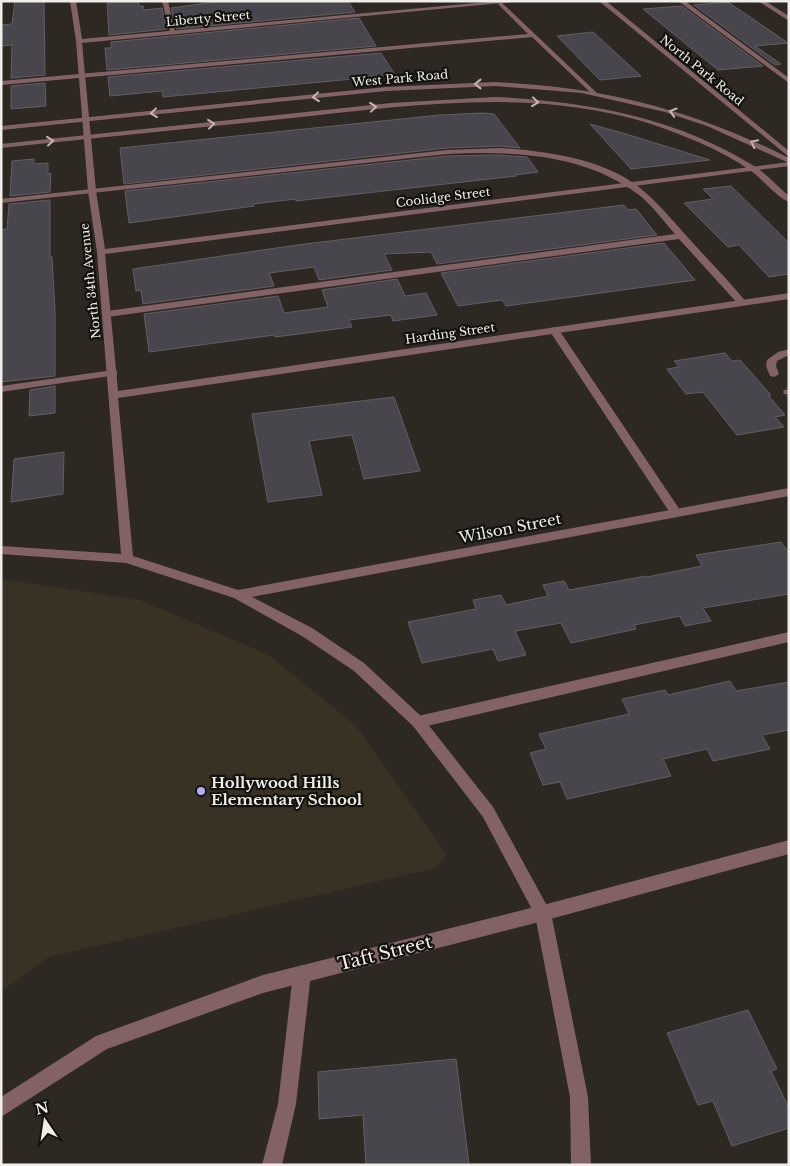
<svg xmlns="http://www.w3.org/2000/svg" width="790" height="1166" viewBox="0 0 790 1166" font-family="'Libre Baskerville',serif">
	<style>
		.built { fill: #383124 }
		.building { fill: #49454c; stroke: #635e66 }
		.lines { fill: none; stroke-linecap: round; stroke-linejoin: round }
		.service { fill: #836266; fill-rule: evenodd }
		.minor { fill: #836266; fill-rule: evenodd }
		.tertiary { fill: #836266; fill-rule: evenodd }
		.oneway { stroke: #c4b6b5 }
		.poi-dot { fill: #b2adf9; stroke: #13120e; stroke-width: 2 }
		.labels { text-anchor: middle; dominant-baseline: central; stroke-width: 4.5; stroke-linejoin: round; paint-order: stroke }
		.far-street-label { font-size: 12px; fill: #f0eee9; stroke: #13120e }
		.street-label { font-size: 15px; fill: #f0eee9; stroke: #13120e }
		.poi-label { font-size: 15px; font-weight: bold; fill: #f0eee9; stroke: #13120e; text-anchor: start }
		.near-street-label { font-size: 18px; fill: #f0eee9; stroke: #13120e }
	</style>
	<rect width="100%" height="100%" fill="#2d2922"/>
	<path class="built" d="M1 579 140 600 269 655 356 726 447 855 436 868 49 957 1 991Z"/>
	<path class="building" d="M15 1H44L45 75 11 78 12 45 1 46V25L12 24Z
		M110 1H138L139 6H143L144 10 162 8 167 29 109 35 107 3H111Z
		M221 1H348L355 12 176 29 171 8Z
		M728 2 788 43 755 46 781 64 775 65 694 5Z
		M682 6 763 66 718 70 643 9Z
		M359 18 376 46 107 70 105 48H111V42Z
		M593 32 641 76 600 80 557 36Z
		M381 53 395 75 163 97 162 91 110 96 108 77Z
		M45 83 46 106 11 109V86Z
		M482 113 494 114 520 148 499 146 447 148 124 184 120 148 440 115Z
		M590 124 626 134 710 160 631 169Z
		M497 155 527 157 538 172 515 175 516 176 296 201V199L253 204 254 206 129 223 125 191 447 156Z
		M34 159V164L48 163V174L51 173 50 192 10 196 12 161Z
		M731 186 789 243V274L769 277 739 245 728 247 684 203 713 199 703 189Z
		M50 200V257H52L55 312V376L1 382V230L7 229 9 204Z
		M624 205 628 210 636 209 657 235 437 264 431 252 384 254 392 270 319 280 314 267 269 273 274 286 143 304 141 290 136 291 133 269 297 245Z
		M664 243 695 280 506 306 502 300 458 306 441 273Z
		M397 279 405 296 426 293 437 315 393 321 391 315 349 320 352 327 275 337 274 335 149 352 144 314 278 296 284 313 328 307 322 290Z
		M725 353 732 361 740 360 771 395H768L785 415 775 417 784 427 737 435 703 392 686 394 667 369 679 367 674 361Z
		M55 386V413L29 416 30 390Z
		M394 397 420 471 364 479 352 435 309 441 322 495 268 502 252 414Z
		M64 452 63 494 11 502 14 459Z
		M781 542 789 553V594L703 608 711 621 685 626 680 616 634 625 636 629 571 643 561 623 515 631 526 655 498 661 493 649 422 663 408 622 476 609 473 600 501 595 506 605 548 596 543 585 564 581 569 590 646 576 647 577 702 566 696 555Z
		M730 681 736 691 789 682V730L762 735 770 749 713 761 707 749 663 759 671 776 567 799 560 782 543 785 530 753 546 749 539 734 629 714 622 699 665 690 668 695Z
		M748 1010 777 1069 771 1071 789 1108V1128L732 1146 713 1101 698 1105 667 1033Z
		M456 1059 469 1165H366L363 1115 319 1119 318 1072Z"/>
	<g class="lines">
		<path class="service" d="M162 1H168L175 33 170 32Z
			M500 1 597 93V95H593L532 37 1 85V81L528 34 498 4Z
			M678 1H685L789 78V83Z
			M499 148C547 151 609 159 646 193 663 208 678 227 693 243 711 263 730 282 747 303L745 305H739L679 239 107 317 102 314 107 311 675 234C664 222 652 205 639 195 584 153 513 151 447 154L1 203V199L447 150Z
			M554 327 559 330 680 510 682 513 680 516H672L549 330Z
			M789 349V355L777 361 776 366 779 374 774 377 770 376 766 366 767 360 778 352Z
			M113 370 117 371V375L1 392V386Z
			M789 389V395L784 394 783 392 784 390Z
			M789 632V642L418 728 413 726 411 722 413 718 418 716Z
			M302 965 308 968 311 974 296 1104 282 1165H262L278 1104 293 974 296 968Z"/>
		<path class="minor" d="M70 1H76L82 39 498 1H522L82 43 96 191 105 249 789 162V166L105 254 118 391 789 293V299L118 398 133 556 238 590 789 488V496L252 597 312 628 364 663 423 718 493 807 551 913 588 1097 591 1165H571L570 1097 535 915 483 817 413 726 354 671 302 636 234 598 126 563 1 554V546L121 554 97 252 88 191 76 41Z
			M758 1H765L789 16V21Z"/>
		<path class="tertiary" d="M599 1H606L789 151V157Z
			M495 82C603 87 691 109 789 158V163L707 126 665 112 582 93 495 86 386 91 1 130V126L386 87Z
			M495 97C585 101 676 117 754 166 767 174 777 186 789 196V202C775 196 764 180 751 171 720 149 683 135 648 123 528 86 403 107 282 119 188 129 95 138 1 148V144L391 103Z
			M789 840V854L543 921 263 993 107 1049 1 1117V1097L96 1036 263 975 543 905Z"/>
	</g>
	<defs><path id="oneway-chevron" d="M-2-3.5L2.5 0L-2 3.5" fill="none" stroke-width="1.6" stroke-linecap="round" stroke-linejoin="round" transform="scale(1.25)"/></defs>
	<g class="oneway">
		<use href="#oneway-chevron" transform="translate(478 84) rotate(180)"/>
		<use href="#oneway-chevron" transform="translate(316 97) rotate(174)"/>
		<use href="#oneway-chevron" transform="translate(535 102) rotate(6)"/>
		<use href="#oneway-chevron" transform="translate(373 107) rotate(-6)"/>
		<use href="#oneway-chevron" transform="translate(673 112) rotate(-164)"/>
		<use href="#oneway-chevron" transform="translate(154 113) rotate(174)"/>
		<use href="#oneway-chevron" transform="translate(211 124) rotate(-6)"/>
		<use href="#oneway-chevron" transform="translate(50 141) rotate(-6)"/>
		<use href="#oneway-chevron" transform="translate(754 143) rotate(-154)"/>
	</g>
	<circle class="poi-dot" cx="201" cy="791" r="5"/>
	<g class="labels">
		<g class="far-street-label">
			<text transform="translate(208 18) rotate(-5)">Liberty Street</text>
			<text transform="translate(702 70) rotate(39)">North Park Road</text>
			<text transform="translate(400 78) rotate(-5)">West Park Road</text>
			<text transform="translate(443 197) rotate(-7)">Coolidge Street</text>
			<text transform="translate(90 281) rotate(-96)">North 34th Avenue</text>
			<text transform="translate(450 333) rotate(-8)">Harding Street</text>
		</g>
		<g class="street-label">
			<text transform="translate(510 528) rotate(-11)">Wilson Street</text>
		</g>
		<g class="poi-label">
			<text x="211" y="782">Hollywood Hills<tspan x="211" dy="17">Elementary School</tspan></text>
		</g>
		<g class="near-street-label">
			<text transform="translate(385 953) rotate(-14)">Taft Street</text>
		</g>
	</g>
	<rect width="790" height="1166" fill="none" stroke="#f0eee9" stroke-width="5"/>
	<g transform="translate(45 1121) rotate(347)" stroke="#13120e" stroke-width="4" paint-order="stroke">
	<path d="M0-4L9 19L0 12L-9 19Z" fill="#f0eee9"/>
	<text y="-8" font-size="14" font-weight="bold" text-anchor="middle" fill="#f0eee9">N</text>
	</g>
</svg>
